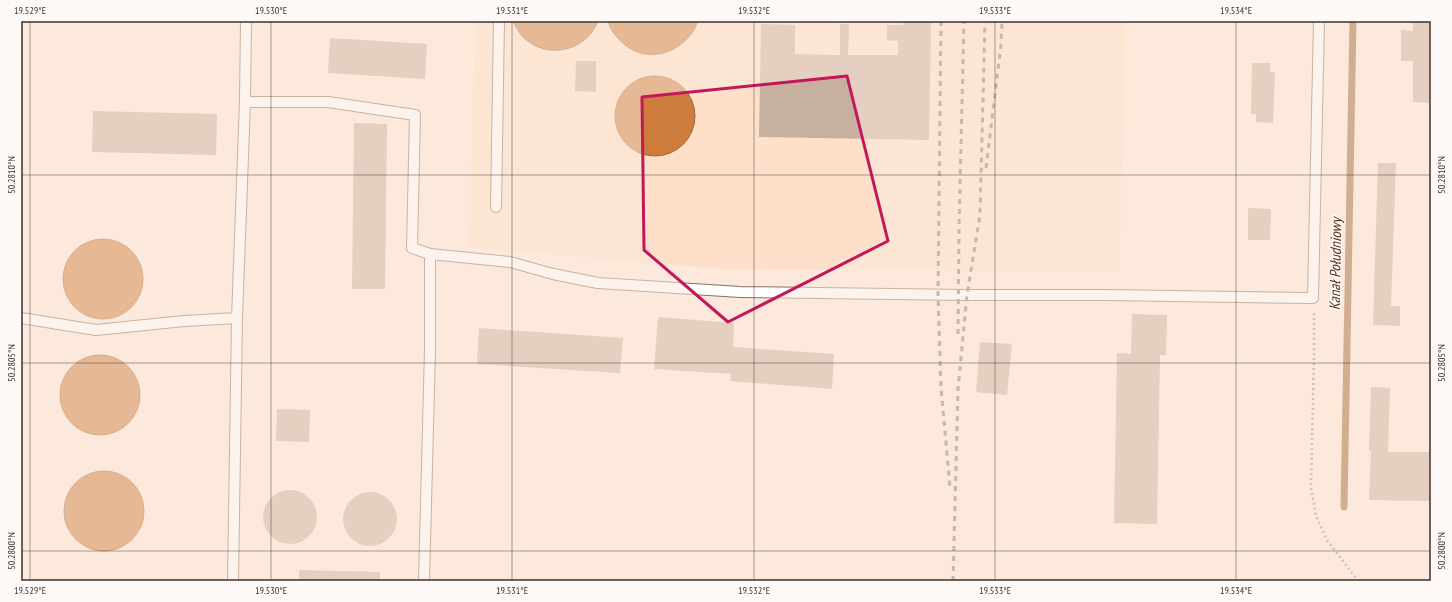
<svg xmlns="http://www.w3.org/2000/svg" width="1452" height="602" viewBox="0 0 1452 602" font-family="'PT Sans Narrow',sans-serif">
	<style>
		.built { fill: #fedfca }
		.water { fill: #cd7c3c; stroke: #a16637 }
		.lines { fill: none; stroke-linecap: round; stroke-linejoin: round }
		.stream { stroke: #a16637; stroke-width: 7 }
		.building { fill: #c7b0a0 }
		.service-casing { stroke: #877163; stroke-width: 12 }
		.path { stroke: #9d8f86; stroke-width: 2.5; stroke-dasharray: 2 3; stroke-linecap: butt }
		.service { stroke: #fff; stroke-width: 10 }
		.rail { stroke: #887b72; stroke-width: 3; stroke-dasharray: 5 5; stroke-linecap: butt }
		.marked { fill: none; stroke: #c2185b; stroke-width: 3; stroke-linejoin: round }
		.ticks { fill: none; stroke: #3b322c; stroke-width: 1; stroke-opacity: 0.45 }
		.labels { text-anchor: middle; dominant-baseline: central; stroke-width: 3; stroke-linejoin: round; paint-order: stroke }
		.water-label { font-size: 15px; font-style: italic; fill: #56341a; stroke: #fef9f6 }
		.neatline { fill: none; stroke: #3b322c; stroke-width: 1.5 }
		.ticks-label { font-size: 10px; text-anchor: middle; fill: #3b322c }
	</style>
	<rect width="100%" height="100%" fill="#fce9dc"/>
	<path class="built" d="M475 21H1126L1119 271 719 269 470 247Z"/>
	<path class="water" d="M513 21H598C586 52 546 60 523 37 519 33 516 26 513 21Z
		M608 21H698C687 51 650 66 624 44 617 38 610 30 608 21Z
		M615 116a40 40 0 1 1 80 0a40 40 0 1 1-80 0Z
		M63 279a40 40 0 1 1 80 0a40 40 0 1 1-80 0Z
		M60 395a40 40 0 1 1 80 0a40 40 0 1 1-80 0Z
		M64 511a40 40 0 1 1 80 0a40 40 0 1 1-80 0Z"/>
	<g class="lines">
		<path class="stream" d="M1344 507 1353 21"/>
	</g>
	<path class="building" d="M903 21H931L929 140 759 137 761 24 795 25V54L840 55V24H849L848 55H898V41L887 40V25H903Z
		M1413 21H1431V103L1413 102V61H1401V30L1413 31Z
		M330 38 427 44 425 79 328 73Z
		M576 61H596V92L575 91Z
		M1252 63H1270V72H1275L1273 123 1256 122V114H1251Z
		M93 111 217 114 216 155 92 152Z
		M354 123 387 124 385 289H352Z
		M1378 163H1396L1391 306H1400V326L1373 325Z
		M1248 208 1271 209 1270 240H1248Z
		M1132 314 1167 315 1166 355H1160L1157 524 1114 523 1117 353 1131 354Z
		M658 317 734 323 733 347 834 354 832 389 730 381 731 374 654 369Z
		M479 328 623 338 620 373 477 364Z
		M980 342 1012 344 1007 395 976 392Z
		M1371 387 1390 388 1388 452H1431V501L1369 500 1371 451H1369Z
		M277 409 310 410 309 442 276 441Z
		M263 517a27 27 0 1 1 54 0a27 27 0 1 1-54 0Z
		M343 519a27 27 0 1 1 54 0a27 27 0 1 1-54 0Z
		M299 570 380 572V581H299Z"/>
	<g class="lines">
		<defs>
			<path id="service" d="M245 102H328L415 115 412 248 430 254 510 262 553 274 598 283 740 292 967 295H1106L1313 298 1319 21
				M496 207 499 21
				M21 318 96 330 184 321 237 318
				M233 581 237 318 245 102 246 21
				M424 581 430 350V254"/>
		</defs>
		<use href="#service" class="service-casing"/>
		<path class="path" d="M1314 313V354L1311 488 1316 516 1327 540 1358 581"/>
		<use href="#service" class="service"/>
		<path class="rail" d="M941 21 938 295 941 388 950 487
			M986 168 1001 45 1002 21
			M958 334 959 228 964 21
			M953 581 958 389 967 295 980 215 985 21"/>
	</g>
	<path d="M0 0H1452V602H0ZM847 76 888 241 728 322 644 250 642 97Z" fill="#fce9dc" fill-opacity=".55" fill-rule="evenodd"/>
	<path class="marked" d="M847 76 888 241 728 322 644 250 642 97Z"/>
	<path class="ticks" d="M30 21V581M271 21V581M512 21V581M754 21V581M995 21V581M1236 21V581M21 175H1431M21 363H1431M21 551H1431"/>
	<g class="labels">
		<g class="water-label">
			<text transform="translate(1335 264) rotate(-89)">Kanał Południowy</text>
		</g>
	</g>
	<rect width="1452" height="602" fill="none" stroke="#fef9f6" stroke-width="44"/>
	<rect x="22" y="22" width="1408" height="558" class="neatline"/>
	<g class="ticks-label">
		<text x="30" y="14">19.529°E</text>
		<text x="271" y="14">19.530°E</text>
		<text x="512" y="14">19.531°E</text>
		<text x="754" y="14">19.532°E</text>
		<text x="995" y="14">19.533°E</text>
		<text x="1236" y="14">19.534°E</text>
		<text transform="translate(11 175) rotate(-90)" y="4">50.2810°N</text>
		<text transform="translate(1441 175) rotate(-90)" y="4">50.2810°N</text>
		<text transform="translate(11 363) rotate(-90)" y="4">50.2805°N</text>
		<text transform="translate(1441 363) rotate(-90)" y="4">50.2805°N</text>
		<text transform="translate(11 551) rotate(-90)" y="4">50.2800°N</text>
		<text transform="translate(1441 551) rotate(-90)" y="4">50.2800°N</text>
		<text x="30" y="594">19.529°E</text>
		<text x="271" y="594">19.530°E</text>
		<text x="512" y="594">19.531°E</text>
		<text x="754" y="594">19.532°E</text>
		<text x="995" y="594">19.533°E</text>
		<text x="1236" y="594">19.534°E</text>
	</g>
</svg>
